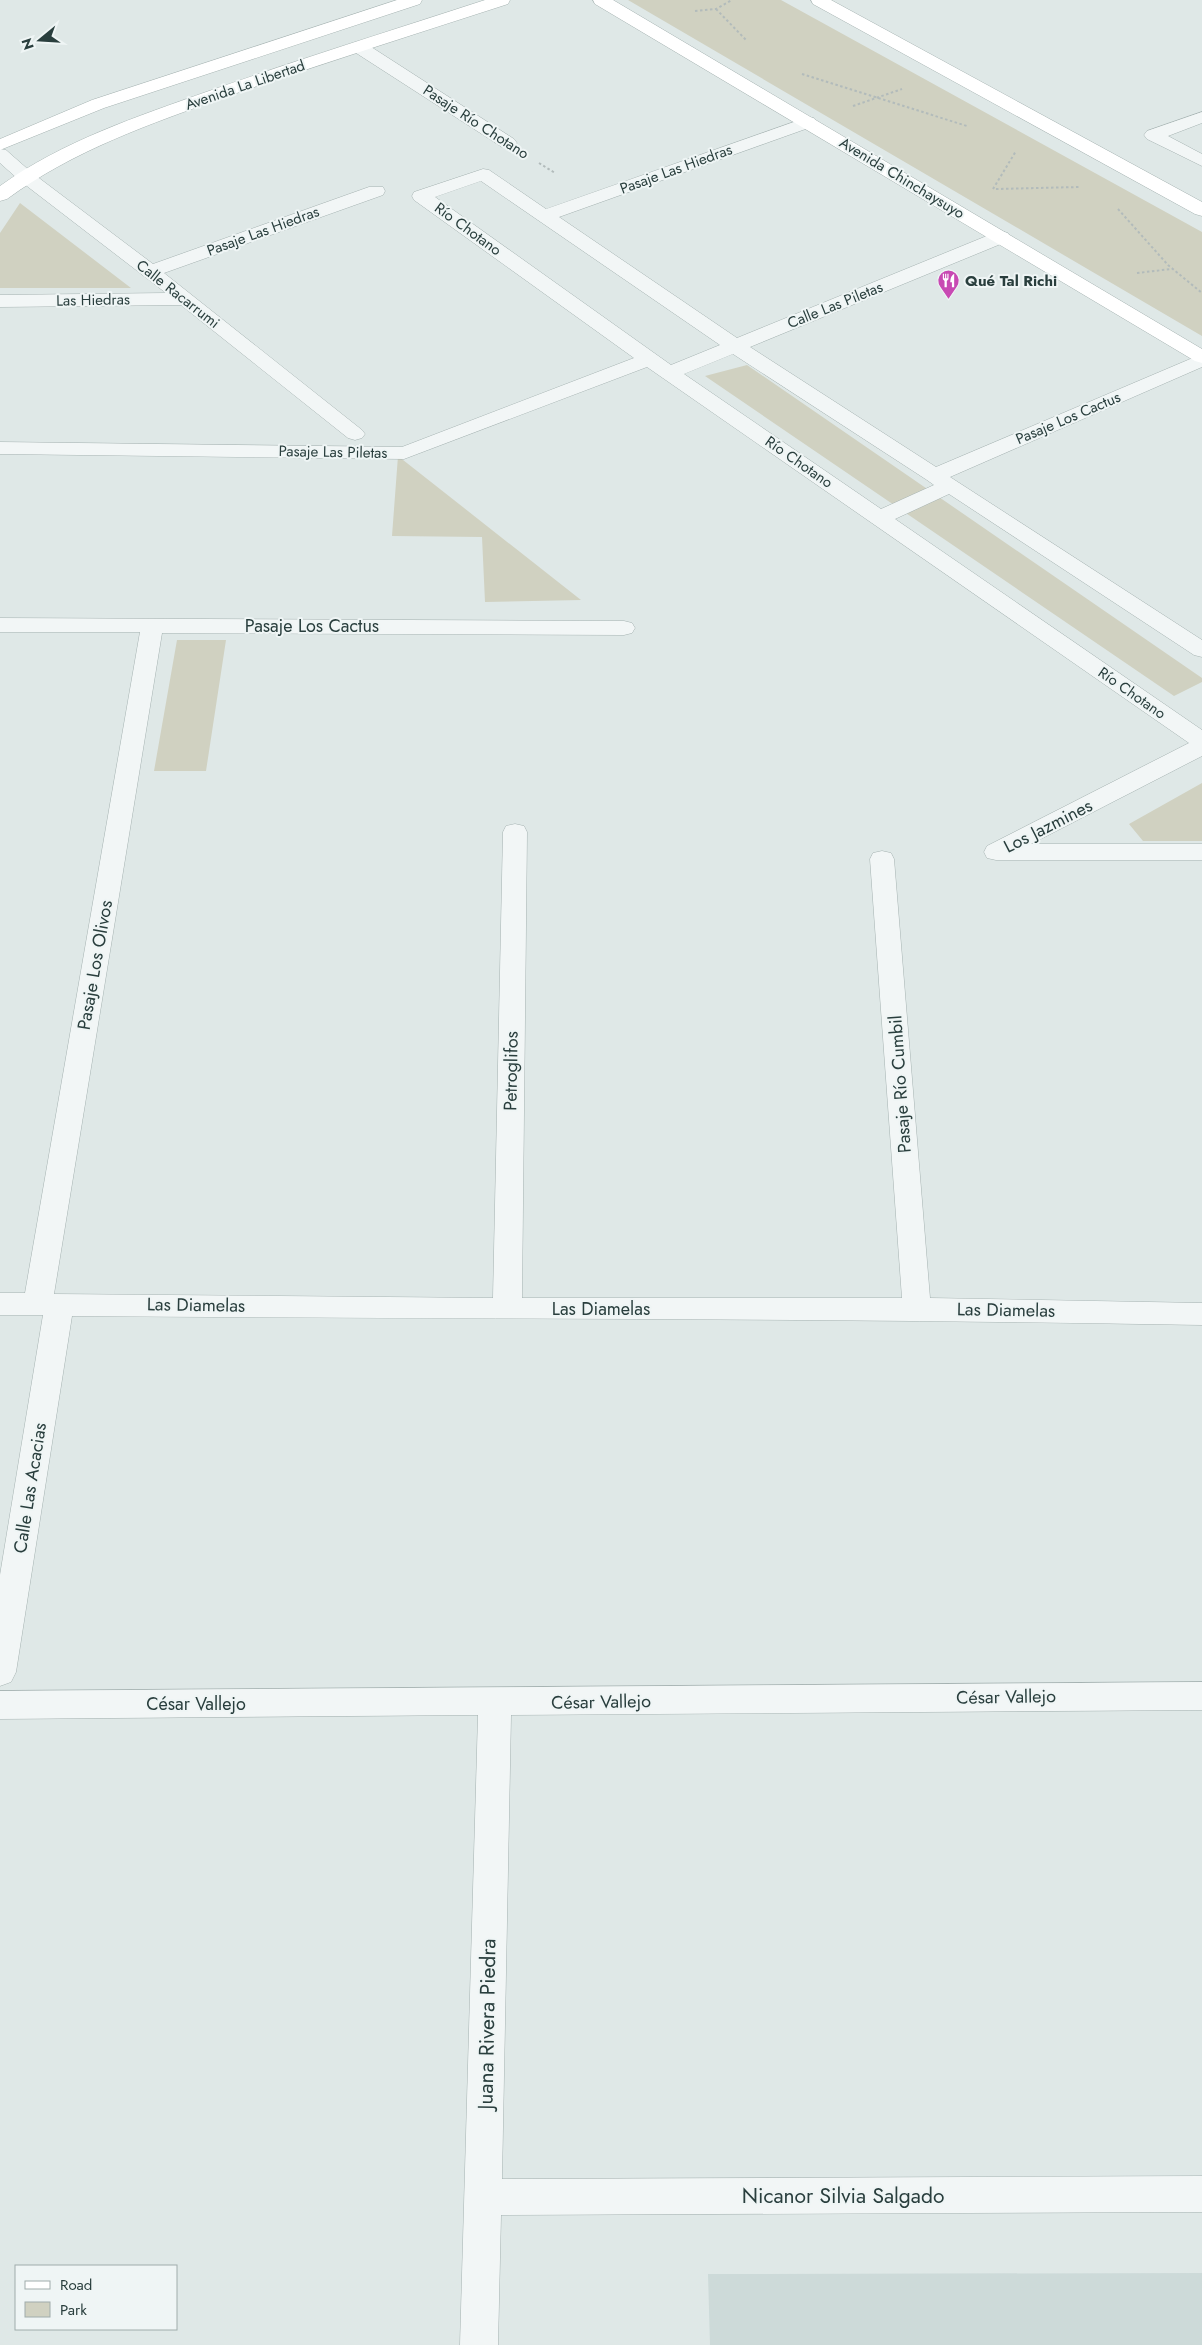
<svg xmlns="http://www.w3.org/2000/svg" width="1202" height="2345" viewBox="0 0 1202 2345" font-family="Jost,sans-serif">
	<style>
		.built { fill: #cddad9 }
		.green { fill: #d0d1c1 }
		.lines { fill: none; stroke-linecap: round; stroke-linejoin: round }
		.street-casing { stroke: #a5b2b1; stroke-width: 1 }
		.secondary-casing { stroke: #a5b2b1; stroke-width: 1 }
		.path { stroke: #b2bbbb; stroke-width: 2; stroke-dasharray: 2.5 2.5; stroke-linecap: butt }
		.street { fill: #f2f6f6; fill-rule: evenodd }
		.secondary { fill: #fff; fill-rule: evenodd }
		.labels { text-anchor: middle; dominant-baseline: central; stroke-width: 4; stroke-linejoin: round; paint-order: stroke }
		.far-street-label { font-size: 15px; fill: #293e3d; stroke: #eff5f5 }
		.far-poi-label { font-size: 15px; font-weight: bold; fill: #293e3d; stroke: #eff5f5; text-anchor: start }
		.street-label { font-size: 18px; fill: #293e3d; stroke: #eff5f5 }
		.near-street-label { font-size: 21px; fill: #293e3d; stroke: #eff5f5 }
	</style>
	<rect width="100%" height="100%" fill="#dfe8e7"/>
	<path class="built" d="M1202 2273V2345H710L708 2274Z"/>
	<path class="green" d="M628 0H781L1202 232V336Z
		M20 203 131 288H0V233Z
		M747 365 1202 678V682L1174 696 705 376Z
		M398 456 581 600 485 602 482 537 392 536Z
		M177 640H226L206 771H154Z
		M1202 783V841H1143L1129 824Z"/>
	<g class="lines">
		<defs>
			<path id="street" d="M359 42 365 43 514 139 517 143 514 147H502L353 51 350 47 353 43Z
				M1202 112V123L1168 136 1202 154V166L1147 139 1144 135 1147 131Z
				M808 117 814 118 817 122 814 126 559 217 737 338 994 233 1001 231 1008 233 1010 237 1008 241 750 347 936 467 1202 354V367L950 477 1202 640V657L1194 655 949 494 895 519 1202 730V756L1031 844H1202V860H996L987 858 984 852 987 846 1189 743 647 367 404 459 0 454V442L402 447 634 358 414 200 412 196 414 192 483 169 489 170 546 209ZM481 181 720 345 671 365 435 197ZM733 354 927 480 934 485 881 509 684 374Z
				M0 149 6 150 31 172 153 264 369 187H383L385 191 383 195 164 273 362 430 365 434 362 438 355 440 348 438 181 305 0 307V295L166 293 19 180 0 163Z
				M0 618 624 621 632 623 635 628 632 633 624 635 162 633 54 1294 493 1298 503 832 506 826 515 824 524 826 527 832 522 1298H902L870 859 873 853 882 851 891 853 894 859 930 1298 1202 1303V1325C825 1318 448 1319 72 1316L16 1672 11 1682 0 1686V1575L43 1315H0V1293H25L140 632H0Z
				M1202 1682V1710L511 1715 502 2179 1202 2176V2212L501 2215 498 2345H460L478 1715 0 1719V1691Z"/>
			<path id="secondary" d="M397 0H422L420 4 104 108 0 150V139L92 100Z
				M485 0H510L508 4C415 34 321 64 228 96 150 124 74 150 7 199L0 201V186C63 141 136 117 209 91 300 59 393 30 485 0Z
				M593 0H613L1202 349V363L1195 361 595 4Z
				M811 0H831L1202 202V216L1195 214 813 4Z"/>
		</defs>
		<use href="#street" class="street-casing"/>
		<use href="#secondary" class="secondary-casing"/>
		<path class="path" d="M716 9 747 41
			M695 11 716 9 732 0
			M802 74 967 126
			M853 106 902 89
			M539 163 555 173
			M993 189 1016 151
			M996 189 1079 187
			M1118 209 1168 265 1202 293
			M1137 273 1171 269"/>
		<use href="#street" class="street"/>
		<use href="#secondary" class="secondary"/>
	</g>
	<defs>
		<symbol id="restaurant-pin" viewBox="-11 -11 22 30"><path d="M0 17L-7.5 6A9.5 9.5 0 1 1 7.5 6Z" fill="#c849b3" stroke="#eff5f5"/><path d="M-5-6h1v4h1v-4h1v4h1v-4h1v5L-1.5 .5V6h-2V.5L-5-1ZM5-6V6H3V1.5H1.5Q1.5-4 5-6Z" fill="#fff"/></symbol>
	</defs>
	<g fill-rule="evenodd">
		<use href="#restaurant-pin" x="936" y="268" width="25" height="34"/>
	</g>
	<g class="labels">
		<g class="far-street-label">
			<text transform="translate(245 85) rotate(-19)">Avenida La Libertad</text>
			<text transform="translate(476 122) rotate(33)">Pasaje Río Chotano</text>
			<text transform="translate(676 169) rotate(-20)">Pasaje Las Hiedras</text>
			<text transform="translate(902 178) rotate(31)">Avenida Chinchaysuyo</text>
			<text transform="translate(468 229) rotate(36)">Río Chotano</text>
			<text transform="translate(263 231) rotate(-20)">Pasaje Las Hiedras</text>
			<text transform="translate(178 294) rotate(38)">Calle Racarrumi</text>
			<text transform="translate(93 300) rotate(-1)">Las Hiedras</text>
			<text transform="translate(835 305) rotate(-22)">Calle Las Piletas</text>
			<text transform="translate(1068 418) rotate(-23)">Pasaje Los Cactus</text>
			<text transform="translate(333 452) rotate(1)">Pasaje Las Piletas</text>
			<text transform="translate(799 462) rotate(35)">Río Chotano</text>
			<text transform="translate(1132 693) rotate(35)">Río Chotano</text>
		</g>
		<g class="far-poi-label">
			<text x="965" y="281">Qué Tal Richi</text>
		</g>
		<g class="street-label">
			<text x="312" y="626">Pasaje Los Cactus</text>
			<text transform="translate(1048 826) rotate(-27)">Los Jazmines</text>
			<text transform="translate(95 965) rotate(-80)">Pasaje Los Olivos</text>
			<text transform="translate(511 1071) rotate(-89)">Petroglifos</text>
			<text transform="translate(900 1084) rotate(-94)">Pasaje Río Cumbil</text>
			<text transform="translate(196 1305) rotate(1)">Las Diamelas</text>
			<text x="601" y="1309">Las Diamelas</text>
			<text transform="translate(1006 1310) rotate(1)">Las Diamelas</text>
			<text transform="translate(30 1488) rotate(-81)">Calle Las Acacias</text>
			<text transform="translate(1006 1697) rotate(-1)">César Vallejo</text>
			<text transform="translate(601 1702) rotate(-1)">César Vallejo</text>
			<text x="196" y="1704">César Vallejo</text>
		</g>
		<g class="near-street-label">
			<text transform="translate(487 2024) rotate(-89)">Juana Rivera Piedra</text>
			<text x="843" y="2196">Nicanor Silvia Salgado</text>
		</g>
	</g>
	<rect x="15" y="2265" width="162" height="65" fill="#eff5f5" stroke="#a0acab"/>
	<rect x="25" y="2281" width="25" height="8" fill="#ffffff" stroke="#a0acab"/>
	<text x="60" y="2290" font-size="15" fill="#293e3d">Road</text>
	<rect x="25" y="2302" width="25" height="15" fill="#d0d1c1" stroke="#a0acab"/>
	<text x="60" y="2315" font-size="15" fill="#293e3d">Park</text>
	<g transform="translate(40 40) rotate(252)" stroke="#eff5f5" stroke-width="4" paint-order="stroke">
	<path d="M0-4L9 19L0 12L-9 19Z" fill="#293e3d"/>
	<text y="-8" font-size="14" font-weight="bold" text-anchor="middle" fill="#293e3d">N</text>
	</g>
</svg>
